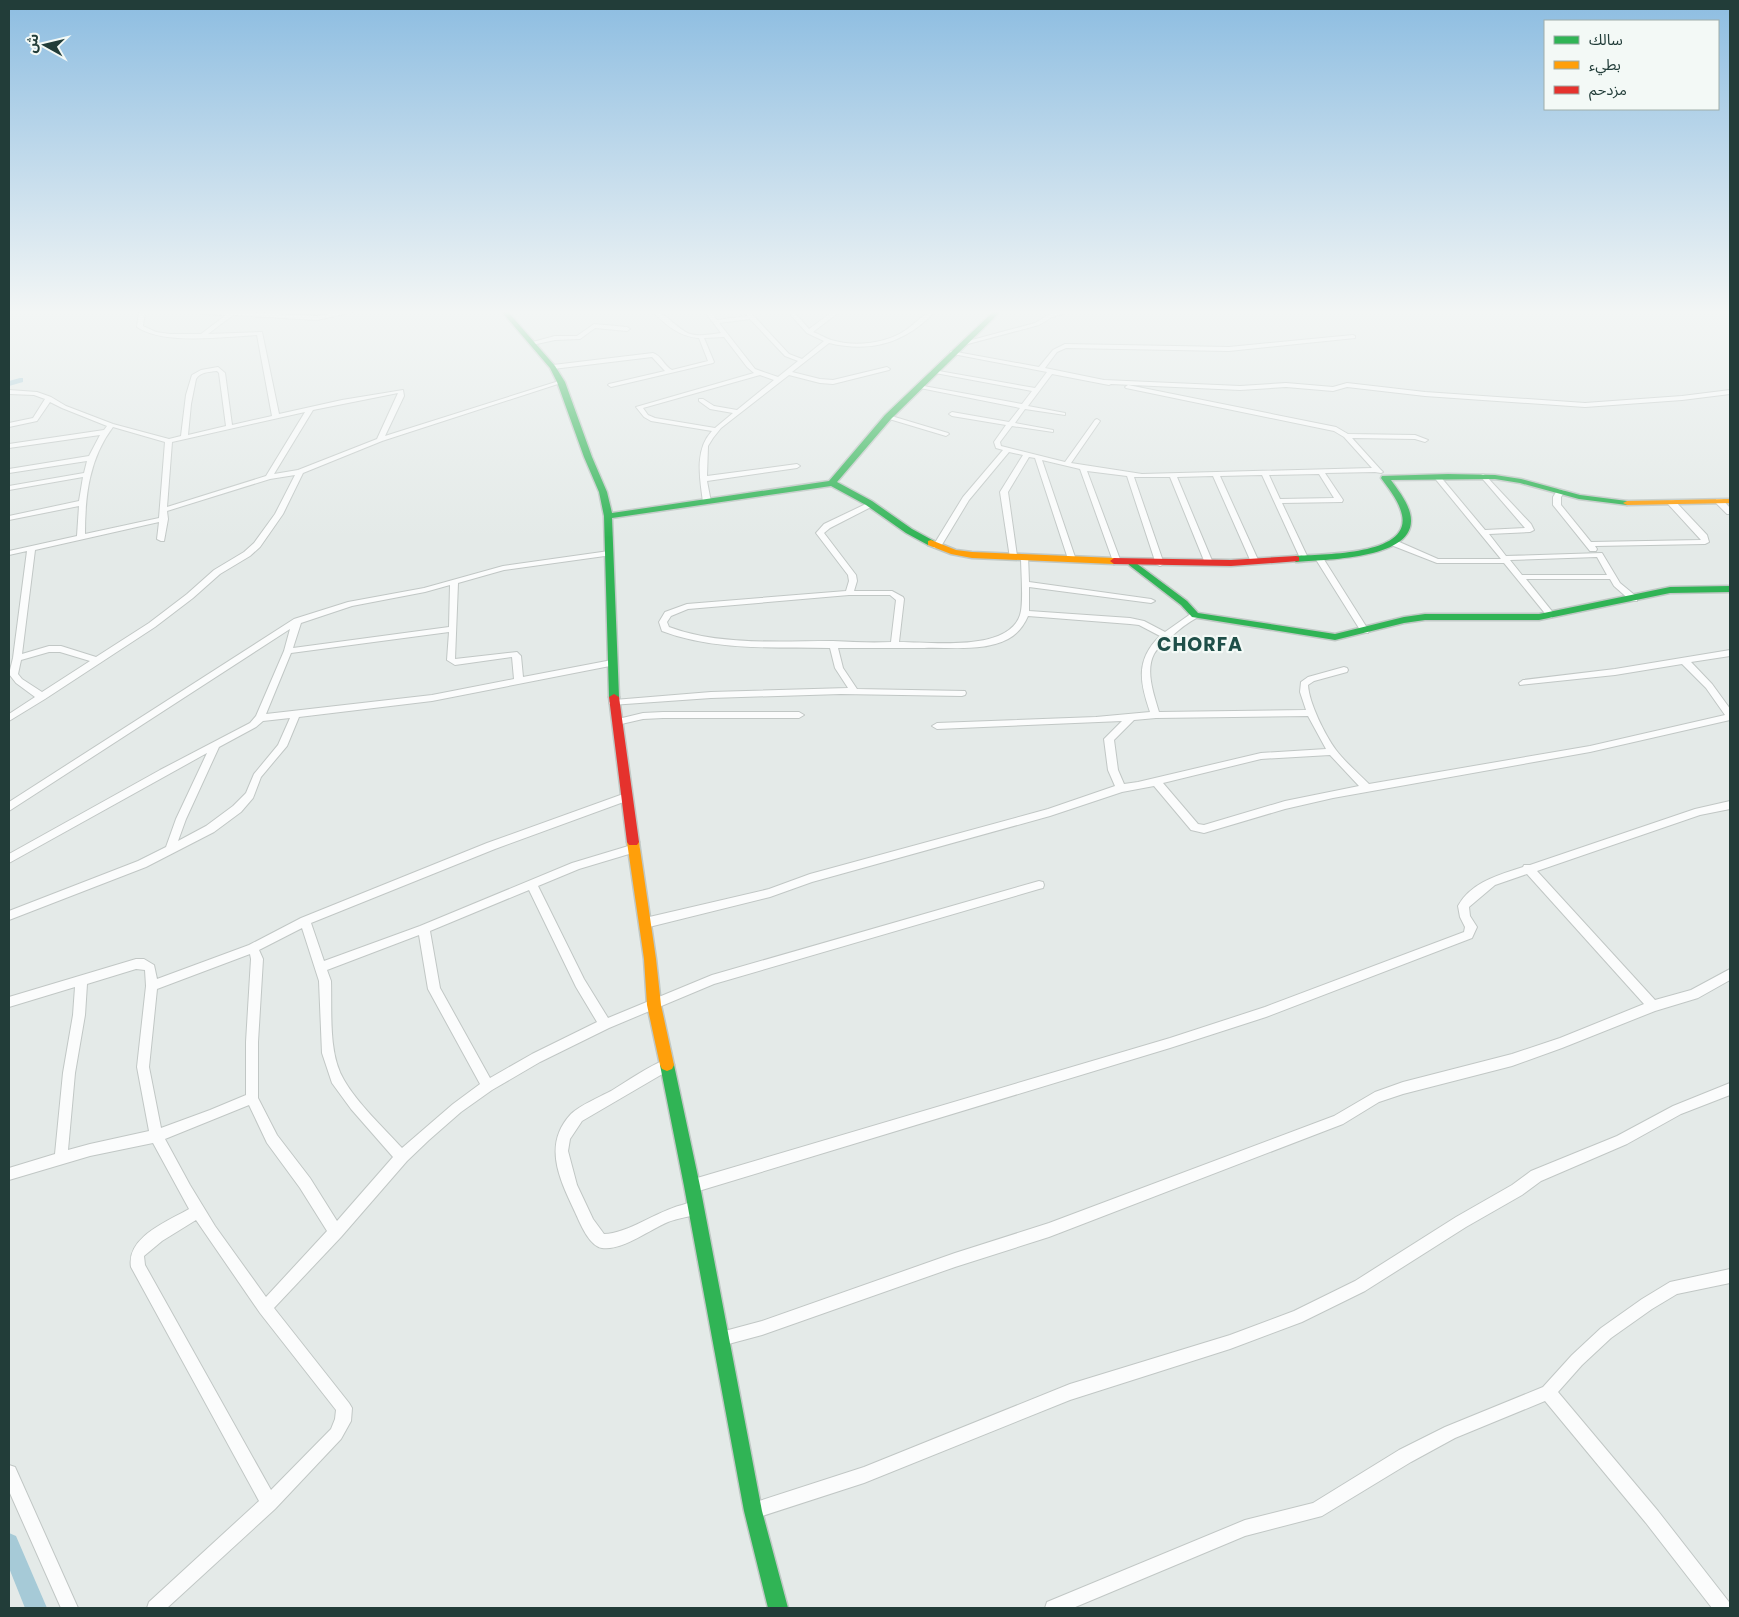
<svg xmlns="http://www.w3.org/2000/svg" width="1739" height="1617" viewBox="0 0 1739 1617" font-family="Poppins,'Noto Sans Arabic',sans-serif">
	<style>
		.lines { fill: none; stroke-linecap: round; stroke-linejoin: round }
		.canal { fill: #a6cad7; fill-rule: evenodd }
		.street-casing { stroke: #c1c7c5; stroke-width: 2 }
		.fast-casing { stroke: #c0c8c5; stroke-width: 3 }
		.slow-casing { stroke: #c0c8c5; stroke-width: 3 }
		.jam-casing { stroke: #c0c8c5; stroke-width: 3 }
		.street { fill: #fbfcfc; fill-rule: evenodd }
		.fast { fill: #30b455; fill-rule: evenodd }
		.slow { fill: #ff9f0a; fill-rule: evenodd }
		.jam { fill: #e5322d; fill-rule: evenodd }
		.labels { text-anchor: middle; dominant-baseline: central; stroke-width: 4.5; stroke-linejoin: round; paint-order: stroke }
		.district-label { font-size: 19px; font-weight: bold; letter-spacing: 1px; fill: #1f4f49; stroke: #f3f9f6 }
	</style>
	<rect width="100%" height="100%" fill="#e4eae8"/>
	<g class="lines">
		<path class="canal" d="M20 378H23V382L9 386V381Z
			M9 1533 16 1536 47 1608H25L9 1568Z"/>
		<defs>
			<path id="street" d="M139 312H145L143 326 156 332 170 334H201L226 315 203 314 200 312H237L317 316 340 312H353L317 320 233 315 208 334 262 332 279 414 342 400 403 390 404 396 385 436 559 381 564 382 382 441 303 473 283 514 260 547 250 556 220 574 193 598 155 627 45 699 9 721V714L35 697 16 683 9 674 13 658 27 551 9 555V551L77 536 79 506 9 520V516L79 501 83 477 9 490V486L84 473 87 461 9 473V469L89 456 100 435 9 448V444L104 430 107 426 62 408 50 402 37 421 9 427V423L33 418 45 399 34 395 9 394V390L37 392 51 397 66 406 113 424 169 439 181 436 186 395 192 375 201 370 218 367 225 373 232 425 272 416 257 335C226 337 162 345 137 327ZM217 371 219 373 226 426 188 435 191 404 196 379C200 372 209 372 217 371ZM398 393 377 439 298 470 274 474 313 410ZM305 412 266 476 167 507 172 442ZM113 427 165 442 159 518 85 534C85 496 89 459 113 427ZM295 475 275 514 254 543 244 552 214 570 187 594 149 623 96 657 61 646H49L22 654 35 550 159 522 157 539 161 541H164L168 519 167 511 270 479ZM49 652H60L90 661 42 692 22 679 18 674 21 660Z
				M653 312C667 312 676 329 690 334 700 337 711 334 721 333L705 312H711L717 320 748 316 744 312H750L789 354 802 359 824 341 807 333 788 312H794L809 329 832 312H839L813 332C819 334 825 338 831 340 854 347 886 344 906 330 915 324 924 312 935 312 904 343 872 353 829 343L792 372 820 379 833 380 887 367 890 369 889 370 833 384 820 383 789 375 721 428 713 438 708 446 707 476 797 464 800 466 797 468 707 481 711 502 707 504 703 502C700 479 694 450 712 431L651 421 644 417 636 407 754 373 747 367 724 337 704 338 714 362 713 363 611 387 608 385 609 384 665 371 652 357 553 369 550 367 553 365 653 353C662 356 664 366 672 370L708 361 699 338C680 337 666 325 653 312ZM750 319 785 356 798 361 778 377 755 369 719 323ZM760 375 774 380 737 410 714 406 703 399H699V401L710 409 733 413 715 428 655 418 648 415 643 408Z
				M1059 312H1069L1052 317 1039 325 964 345 961 343 1035 323 1048 315Z
				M594 324 627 327 630 329 627 331 595 328 580 339 555 340 532 345 529 343 555 336H577Z
				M1353 335 1355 336V338L1229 351 1066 348 1057 352 1045 368 1104 380 1240 386 1286 383 1333 387 1347 383 1425 392 1585 403 1682 396 1730 390V394L1682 400 1585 407 1425 396 1347 387 1333 391 1286 387 1240 390 1111 384 1109 385 1052 374 1028 406 1065 413V415L1025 409 1015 423 1053 430V432L1012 426 1000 442 1001 446 1065 462 1095 420 1097 419 1100 421 1071 463 1142 474 1372 468 1344 437 1334 431 1126 388 1125 387 1128 385 1336 427 1348 434 1415 435 1428 440 1425 442 1415 439 1352 438 1380 469 1383 472 1381 473 1375 472 1325 473 1343 500 1342 502 1282 503 1308 558 1304 560 1300 558 1262 475 1220 476 1259 562 1255 564 1251 562 1213 476 1177 477 1213 563 1209 565 1205 563 1170 477H1134L1164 564 1160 566 1156 564 1127 476 1087 471 1121 562 1120 564H1114L1080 469 1042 460 1076 560 1075 562H1069L1035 458 1029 457 1008 492 1017 556 1016 558H1010L1000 492 1023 455 1009 452 969 500 940 548H934L933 546 963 497 1003 450 996 448 994 442 1006 425 952 416 949 414 952 412 1009 422 1020 408 915 387 918 385 1022 404 1032 391 930 372 933 370 1035 388 1047 372 953 354 950 352 951 351 1039 367 1053 350 1065 344 1229 347ZM1319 474 1334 498 1280 499 1269 475Z
				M888 415 948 433 949 434 946 436 886 418V416Z
				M1483 474 1485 475 1531 524 1534 530 1530 532 1489 534 1506 556 1602 553 1620 583 1637 597V601H1631L1614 586 1610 579H1526L1555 615 1551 618 1548 617 1504 563H1437L1391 545V541H1397L1438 559H1501L1433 476 1439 475 1485 530 1525 528 1481 477V475ZM1597 557 1607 575H1522L1510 560Z
				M1558 489 1565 491 1561 497V505L1591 542 1701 540 1668 504 1667 502 1671 500H1674L1707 535 1709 542 1705 544 1595 546 1597 549 1596 551H1590L1553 505V497Z
				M1716 499H1722L1730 508V514H1727L1716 503Z
				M870 502 874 504 873 506 830 528 824 533 856 575 857 581 854 591H892L903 597 904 599 899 642C931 642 1008 652 1020 615 1024 604 1021 570 1021 557L1025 555H1028L1029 582 1151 599 1155 601 1151 603 1029 587V611L1130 618 1144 621 1165 632 1192 613H1198V617C1187 623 1178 630 1170 638 1164 643 1158 647 1154 654 1145 671 1154 695 1159 712L1306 710 1300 692 1301 682 1308 677 1344 667 1347 668 1348 670 1347 672 1314 681 1308 685C1309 703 1325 735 1336 750 1345 762 1358 773 1369 784L1590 746 1725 715 1706 688 1682 664 1615 675 1520 685 1519 683 1523 680 1615 669 1730 650V656L1691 662 1712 684 1728 706 1730 709V720L1590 752 1333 798 1285 809 1204 833 1191 830 1154 786 1122 792 1050 816 812 882 770 897 645 928 641 926 639 923 641 920 645 918 769 889 810 874 1048 809 1115 786 1108 770 1104 739 1122 721 937 729 932 726 937 723 1096 717 1150 712C1140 683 1135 660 1160 636L1139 625 1130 624 1028 616C1024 625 1018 634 1008 639 983 652 951 647 924 648 895 648 867 648 838 648L843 668 857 689 965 691 966 693 965 695 962 696 841 694 711 698 611 705 609 703 611 701 614 700 711 692 848 688 835 668 830 648C775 647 714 651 662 631L659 622 665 612 687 604 846 591 849 581 848 575 816 533 824 524ZM849 595H890L896 600 891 642C872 643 852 642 833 641 781 641 719 646 669 627L667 622 671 616 688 609ZM1308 716 1326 749 1261 753 1138 782 1124 784 1118 770 1114 740 1134 720 1156 718ZM1330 755 1359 786 1285 801 1204 825 1198 824 1163 783 1261 759Z
				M609 551H612V555L504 570 458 583 455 659 517 652 521 656 523 677 612 660 616 663 615 665 432 701 299 717 287 746 261 777 253 798 241 812 214 832 146 867 9 920V911L138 861 166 847 176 819 207 753 9 863V854L160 770 250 723 256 716 284 651 290 629 9 811V802L294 619 348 602 424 588 503 566ZM450 585 449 627 293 648 301 623 352 606 425 592ZM449 632 447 660 455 665 512 657 514 679 432 695 266 714 291 653ZM290 718 278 745 254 774 246 793 233 806 206 826 178 841 186 819 219 747 256 727 263 721Z
				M1316 556H1322L1323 558 1369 631 1368 633H1362L1315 558Z
				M663 712H799L804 715 799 718H663L643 719 617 725 612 722 614 720 643 713Z
				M626 793 629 794 631 797 629 800 495 849 311 923 324 961 420 926 572 863 635 844 639 845 640 848 639 851 579 869 538 886 584 979 608 1018 712 975 1039 881 1043 882 1044 885 1043 888 1039 889 714 984 609 1028 540 1062 492 1090 461 1112 429 1140 407 1161 341 1237 274 1308 349 1403 352 1408 351 1421 341 1439 275 1509 167 1608H147L149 1602 259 1501 131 1267C126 1237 168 1221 189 1209L153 1143 90 1156 9 1180V1168L55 1154 63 1073 73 1015 75 987 9 1007V997L136 959H144L154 965 157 979 249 945 301 918 487 843ZM529 890 576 987 597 1022 532 1054 490 1078 440 988 430 931ZM302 928 319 981 322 1053 332 1083 351 1109 393 1157 337 1221 310 1178 277 1135 258 1098V1042L263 959 259 950ZM419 935 428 989 480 1084 453 1104 402 1148C384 1128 357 1103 344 1080 328 1054 332 1011 331 981L327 970ZM250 954 251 959 246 1042V1095L210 1110 161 1128 149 1067 157 989ZM136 969 145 970 146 986 137 1067 149 1131 90 1144 68 1150 75 1073 85 1015 87 984ZM249 1105 267 1143 300 1188 327 1231 266 1297 215 1226 190 1185 165 1139ZM196 1220 260 1313 336 1410 335 1419 331 1429 271 1490 145 1265 144 1256 162 1241Z
				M1730 801V809L1700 815 1537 871 1655 1000 1691 990 1730 969V980L1698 998 1655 1011 1562 1048 1512 1066 1403 1094 1379 1102 1343 1124 1049 1237 955 1267 762 1335 721 1346 716 1344 714 1339 716 1334 721 1332 762 1321 955 1253 1049 1223 1334 1116 1375 1092 1403 1082 1512 1054 1560 1038 1644 1004 1527 874 1495 885 1469 907 1470 916 1477 927 1472 938 1266 1017 1170 1048 692 1193 687 1191 685 1186 687 1181 1170 1038 1265 1007 1464 932 1465 927 1460 917 1458 906C1471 882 1499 875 1523 867L1524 865H1530L1695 809Z
				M667 1059 671 1061 673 1065 671 1069 582 1121 570 1139 568 1151 577 1185 593 1219 604 1234C627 1234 657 1211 682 1205 688 1203 694 1200 701 1203L703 1208 701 1213C690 1217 678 1218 668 1222 649 1230 622 1251 602 1248 589 1246 580 1223 575 1212 560 1180 542 1145 571 1114 580 1105 600 1097 611 1091 629 1080 647 1067 667 1059Z
				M1730 1083V1095L1681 1114 1627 1144 1541 1181 1522 1195 1466 1227 1365 1291 1302 1322 1230 1349 1070 1400 864 1483 753 1519 747 1517 745 1511 747 1505 753 1503 864 1467 1070 1384 1230 1335 1294 1311 1355 1281 1456 1217 1512 1185 1531 1171 1617 1136 1673 1106Z
				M1730 1269V1283L1677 1294 1652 1309 1611 1338 1582 1365 1558 1392 1658 1511 1729 1602 1730 1608H1712L1646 1523 1545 1401 1455 1438 1411 1462 1322 1516 1245 1536 1073 1608H1045L1047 1602 1245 1520 1313 1503 1399 1450 1445 1427 1543 1387 1572 1355 1601 1328 1642 1299 1670 1282Z
				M9 1465 15 1467 78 1608H61L9 1491Z"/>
			<path id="fast" d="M502 312H508L555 366 565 382 592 457 607 492 612 513 829 481 885 415 993 312H1000L891 419 837 482 872 501 912 529 934 541V545H928L906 533 866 505 831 486 612 518 619 697 614 700 609 697 604 516 599 492 584 457 557 382 550 368Z
				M1448 474 1495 475 1521 479 1580 495 1627 501 1631 503 1627 505 1579 499 1520 483 1495 479 1391 480C1398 490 1407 501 1410 513 1422 560 1325 559 1296 562L1292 559 1296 556C1322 554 1411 556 1402 515 1399 501 1389 489 1381 478L1382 476Z
				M1132 560 1187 601 1198 613 1335 634 1404 617 1425 614H1539L1670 587 1730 586V592L1670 593 1539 620H1425L1404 623 1335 640 1192 617 1181 605 1129 565 1128 563Z
				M667 1059 672 1061 674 1065 700 1186 762 1511 788 1608H768L744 1511 684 1186 660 1065 662 1061Z"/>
			<path id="slow" d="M1730 499V503L1627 505 1623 503 1627 501Z
				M931 540 956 550 972 552 1114 558 1118 561 1114 564 972 558 951 554 928 545V541Z
				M633 838 637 839 639 842 656 959 661 1005 674 1065 672 1069 667 1071 662 1069 660 1065 647 1005 644 959 627 842 629 839Z"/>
			<path id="jam" d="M1296 556 1299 557V561L1231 566 1114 564 1110 561 1114 558 1231 560Z
				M614 694 619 697 639 842 637 845H629L627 842 609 697Z"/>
		</defs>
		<use href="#street" class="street-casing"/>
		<use href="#fast" class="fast-casing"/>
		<use href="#slow" class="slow-casing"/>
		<use href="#jam" class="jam-casing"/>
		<use href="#street" class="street"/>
		<use href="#fast" class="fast"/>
		<use href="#slow" class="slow"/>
		<use href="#jam" class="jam"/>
	</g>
	<linearGradient id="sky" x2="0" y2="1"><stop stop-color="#8dbde1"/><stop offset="0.58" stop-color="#f3f6f5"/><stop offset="1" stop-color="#f3f6f5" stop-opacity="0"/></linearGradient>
	<rect width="1739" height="538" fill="url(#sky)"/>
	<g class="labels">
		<g class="district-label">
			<text x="1200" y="644">CHORFA</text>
		</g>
	</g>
	<rect width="1739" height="1617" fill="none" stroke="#223d39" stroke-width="20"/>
	<rect x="1544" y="20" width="175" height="90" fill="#f3f9f6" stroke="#9faeaa"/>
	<rect x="1554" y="36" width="25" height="8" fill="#30b455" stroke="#9faeaa"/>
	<text x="1589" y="45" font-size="15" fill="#223d39">سالك</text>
	<rect x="1554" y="61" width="25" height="8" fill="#ff9f0a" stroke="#9faeaa"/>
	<text x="1589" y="70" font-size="15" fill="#223d39">بطيء</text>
	<rect x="1554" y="86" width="25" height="8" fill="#e5322d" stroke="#9faeaa"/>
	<text x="1589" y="95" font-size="15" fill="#223d39">مزدحم</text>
	<g transform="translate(45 45) rotate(278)" stroke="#f3f9f6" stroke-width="4" paint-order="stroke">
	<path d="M0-4L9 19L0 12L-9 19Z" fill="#223d39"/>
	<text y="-8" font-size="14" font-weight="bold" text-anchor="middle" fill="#223d39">ش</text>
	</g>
</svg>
